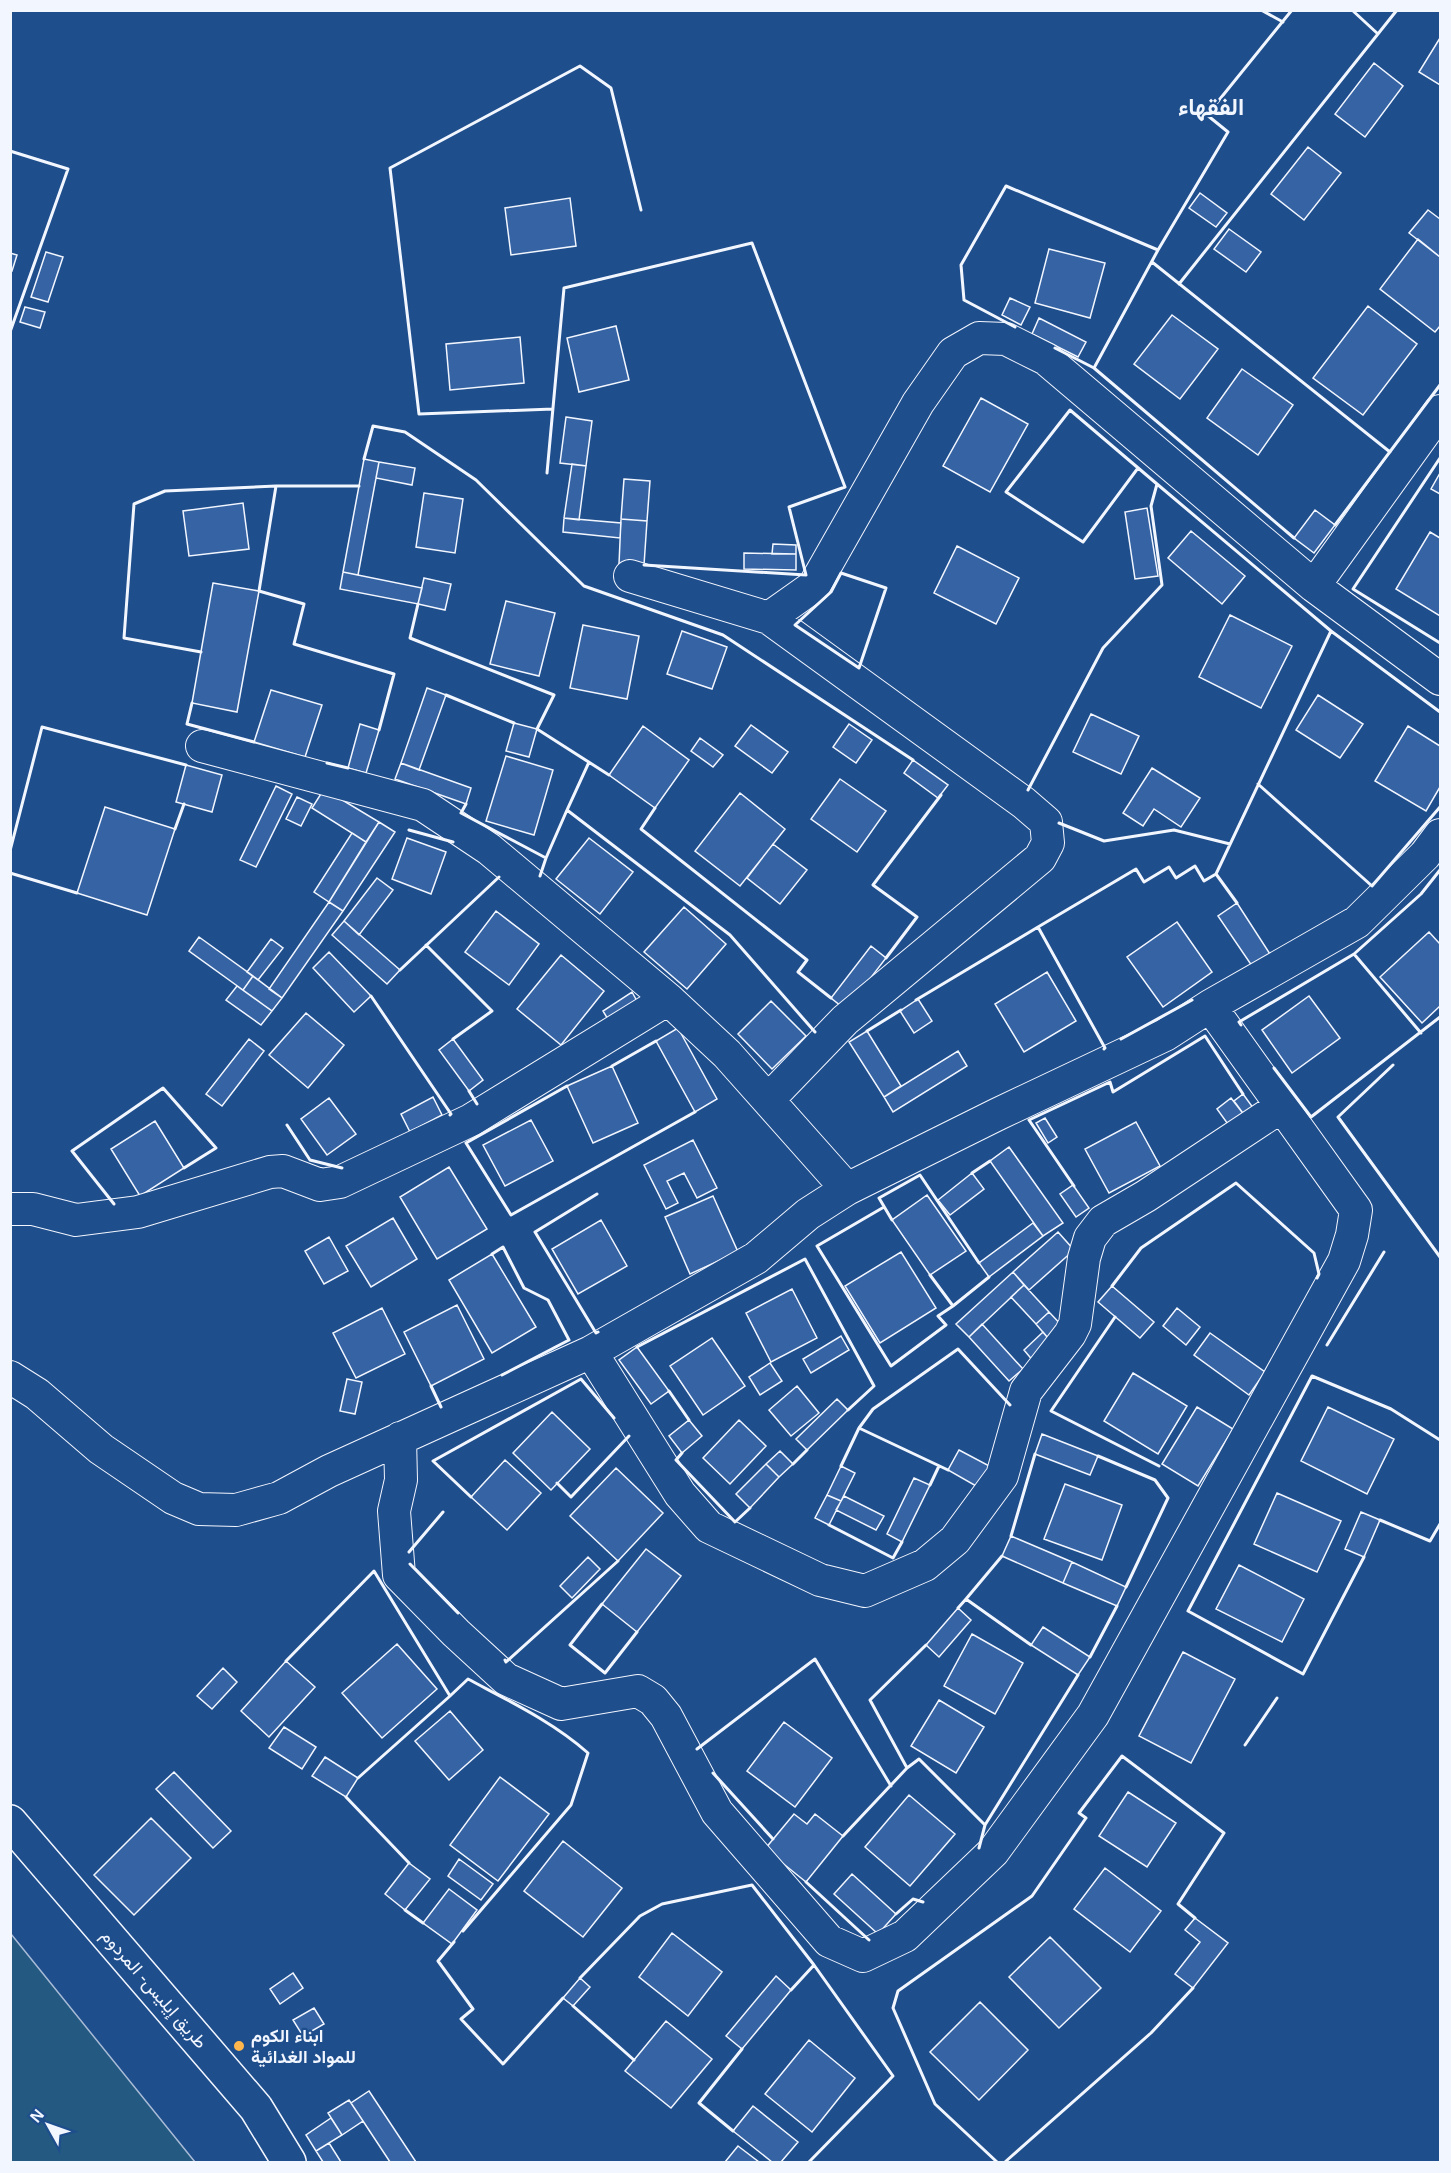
<svg xmlns="http://www.w3.org/2000/svg" width="1451" height="2173" viewBox="0 0 1451 2173" font-family="Arial,Vazirmatn,sans-serif">
	<style>
		.green { fill: #245a82; stroke: #a8bbd7; stroke-width: 1.5 }
		.building { fill: #3563a3; stroke: #f2f6ff; stroke-width: 1.5 }
		.lines { fill: none; stroke-linecap: round; stroke-linejoin: round }
		.minor-casing { stroke: #f2f6ff; stroke-width: 34 }
		.highway-casing { stroke: #f2f6ff; stroke-width: 36 }
		.minor { stroke: #1f4e8c; stroke-width: 32 }
		.highway { stroke: #1f4e8c; stroke-width: 33 }
		.wall { stroke: #f2f6ff; stroke-width: 3 }
		.poi-dot { fill: #ffb74d; stroke: #1f4e8c; stroke-width: 2 }
		.labels { text-anchor: middle; dominant-baseline: central; stroke-width: 4.5; stroke-linejoin: round; paint-order: stroke }
		.street-label { font-size: 18px; fill: #f2f6ff; stroke: #1f4e8c }
		.poi-label { font-size: 18px; font-weight: bold; fill: #f2f6ff; stroke: #1f4e8c; text-anchor: start }
		.district-label { font-size: 24px; font-weight: bold; fill: #f2f6ff; stroke: #1f4e8c }
	</style>
	<rect width="100%" height="100%" fill="#1f4e8c"/>
	<path class="green" d="M11 1934 195 2162H11Z"/>
	<path class="building" d="M1440 38V85L1419 72Z
		M1374 63 1403 86 1365 137 1335 114Z
		M1308 147 1341 173 1304 220 1271 194Z
		M1200 193 1227 213 1216 227 1189 208Z
		M570 198 576 246 511 255 505 208Z
		M1428 210 1440 219V257L1409 233Z
		M1229 229 1261 252 1246 272 1214 249Z
		M1418 239 1440 257V326L1435 332 1380 289Z
		M1049 249 1105 263 1090 318 1035 303Z
		M46 252 63 257 48 302 31 297Z
		M10 253 17 255 12 271 10 270Z
		M1010 298 1030 307 1021 325 1002 315Z
		M1368 306 1417 344 1363 415 1313 378Z
		M25 307 45 312 40 328 20 322Z
		M1172 315 1218 349 1180 399 1134 364Z
		M1039 318 1086 342 1078 357 1032 334Z
		M616 326 629 380 579 392 567 338Z
		M520 337 524 383 450 390 446 344Z
		M1242 369 1293 405 1258 455 1207 418Z
		M981 398 1028 424 990 492 943 466Z
		M566 417 592 421 586 466 560 463Z
		M364 459 379 462 358 575 343 572Z
		M379 462 415 468 412 485 376 478Z
		M572 464 586 466 579 520 564 518Z
		M1440 473V494L1431 489Z
		M624 479 650 481 647 521 621 519Z
		M424 493 463 499 455 553 416 547Z
		M243 503 249 549 189 556 183 511Z
		M1147 508 1158 576 1135 579 1125 512Z
		M1315 510 1335 525 1314 553 1294 538Z
		M564 518 621 523 620 538 563 532Z
		M621 519 647 521 644 565 619 564Z
		M1191 531 1245 576 1222 604 1168 558Z
		M1430 532 1440 538V616L1396 589Z
		M773 544 796 545V554H772Z
		M957 546 1019 578 996 624 934 593Z
		M744 553 796 554V570L744 569Z
		M343 572 422 588 418 604 340 589Z
		M424 578 451 584 445 610 418 604Z
		M213 583 259 591 237 712 192 703Z
		M506 601 555 613 539 676 490 664Z
		M1230 615 1292 646 1261 708 1199 677Z
		M583 625 639 636 627 699 570 688Z
		M682 631 727 647 712 689 667 674Z
		M427 688 446 695 419 770 401 763Z
		M271 690 322 705 305 757 254 742Z
		M1318 695 1363 724 1340 758 1296 730Z
		M1091 714 1139 736 1121 774 1073 752Z
		M514 723 537 729 529 757 506 751Z
		M360 724 379 730 366 773 348 768Z
		M849 724 872 740 856 763 833 747Z
		M751 725 788 752 772 773 735 746Z
		M643 726 689 760 655 808 609 775Z
		M1408 726 1440 746V787L1426 811 1375 781Z
		M700 738 723 755 713 767 691 751Z
		M506 756 553 770 534 835 486 821Z
		M913 760 948 785 938 798 904 773Z
		M401 763 471 788 466 804 395 779Z
		M186 765 222 775 212 812 176 802Z
		M1152 768 1200 798 1181 827 1154 809 1143 826 1123 813Z
		M840 779 886 811 857 852 811 819Z
		M276 786 292 794 256 867 240 860Z
		M324 789 379 822 366 842 312 808Z
		M740 793 785 829 740 886 695 851Z
		M297 797 312 804 301 826 286 819Z
		M105 807 175 829 147 915 77 893Z
		M379 822 395 832 343 911 329 902Z
		M352 833 366 842 329 902 314 892Z
		M407 838 446 852 431 894 392 879Z
		M589 838 633 872 600 914 556 879Z
		M773 844 807 870 780 904 747 878Z
		M377 878 393 890 359 935 344 921Z
		M329 902 343 911 282 998 269 989Z
		M1237 903 1270 954 1252 966 1218 916Z
		M684 907 726 944 687 989 644 952Z
		M496 911 539 944 509 985 465 952Z
		M344 921 400 970 387 984 332 935Z
		M1177 922 1212 972 1163 1007 1127 957Z
		M1429 932 1440 944V1006L1422 1023 1380 977Z
		M199 937 253 976 243 990 189 951Z
		M271 939 283 948 258 980 247 972Z
		M871 946 886 958 846 1010 831 998Z
		M329 952 371 996 354 1012 313 968Z
		M561 955 604 991 561 1045 517 1009Z
		M1047 972 1076 1021 1024 1052 995 1004Z
		M253 976 282 998 272 1011 243 990Z
		M237 986 272 1011 261 1025 226 1000Z
		M632 992 638 1003 609 1021 603 1011Z
		M1309 996 1340 1038 1292 1073 1262 1030Z
		M918 999 932 1021 914 1033 900 1011Z
		M771 1001 806 1036 772 1069 738 1034Z
		M306 1013 344 1045 308 1088 269 1055Z
		M678 1028 717 1099 695 1112 656 1041Z
		M867 1031 901 1086 884 1097 849 1042Z
		M249 1039 264 1051 222 1106 206 1094Z
		M453 1039 483 1080 469 1091 439 1050Z
		M958 1051 967 1066 893 1112 884 1097Z
		M612 1066 638 1123 593 1143 567 1086Z
		M1243 1094 1254 1109 1245 1116 1234 1101Z
		M433 1097 442 1115 410 1132 401 1114Z
		M329 1098 356 1134 327 1155 301 1119Z
		M1231 1098 1245 1116 1230 1127 1217 1109Z
		M1045 1118 1057 1137 1048 1143 1036 1123Z
		M531 1120 553 1161 505 1186 483 1145Z
		M155 1121 184 1168 140 1196 111 1149Z
		M1136 1122 1160 1166 1109 1193 1085 1149Z
		M693 1140 717 1188 697 1198 684 1173 667 1181 678 1203 666 1209 644 1165Z
		M1009 1147 1063 1223 1043 1236 990 1161Z
		M449 1167 487 1229 437 1259 400 1197Z
		M972 1173 984 1189 950 1215 938 1200Z
		M1073 1185 1089 1208 1076 1217 1060 1194Z
		M927 1195 966 1251 930 1275 892 1220Z
		M713 1196 738 1252 690 1274 665 1217Z
		M393 1218 417 1259 371 1287 346 1246Z
		M601 1220 627 1266 578 1294 552 1249Z
		M1033 1223 1043 1236 989 1277 979 1263Z
		M1058 1232 1074 1250 1029 1290 1013 1272Z
		M329 1237 348 1271 324 1284 305 1251Z
		M901 1252 936 1308 880 1343 845 1286Z
		M492 1254 536 1327 492 1353 449 1280Z
		M1013 1272 1024 1285 969 1337 956 1324Z
		M1024 1285 1049 1312 1036 1324 1011 1297Z
		M1112 1286 1154 1322 1140 1338 1098 1302Z
		M792 1289 817 1338 771 1362 746 1313Z
		M457 1305 484 1359 431 1386 404 1332Z
		M382 1308 405 1354 356 1378 333 1333Z
		M1177 1308 1200 1327 1186 1345 1163 1326Z
		M1049 1312 1067 1331 1053 1344 1036 1324Z
		M982 1324 1023 1369 1009 1381 969 1337Z
		M1043 1332 1053 1344 1034 1362 1024 1350Z
		M1210 1333 1265 1372 1249 1395 1194 1355Z
		M841 1336 849 1350 811 1373 803 1359Z
		M712 1338 745 1386 703 1415 670 1366Z
		M637 1347 669 1391 651 1404 619 1360Z
		M770 1363 782 1381 760 1395 749 1377Z
		M1133 1373 1187 1406 1158 1454 1104 1421Z
		M347 1379 362 1382 355 1414 340 1411Z
		M797 1386 819 1413 791 1436 769 1410Z
		M837 1399 848 1410 807 1450 796 1439Z
		M1197 1407 1233 1429 1198 1486 1162 1464Z
		M1328 1407 1394 1439 1367 1494 1301 1461Z
		M552 1412 590 1449 551 1490 513 1453Z
		M689 1420 702 1436 682 1453 669 1436Z
		M739 1420 766 1446 730 1484 703 1458Z
		M1042 1434 1098 1456 1090 1475 1035 1454Z
		M959 1450 995 1469 983 1490 948 1470Z
		M780 1451 793 1464 779 1477 766 1464Z
		M505 1460 541 1493 507 1530 471 1497Z
		M766 1464 779 1477 750 1508 736 1494Z
		M841 1466 855 1473 841 1501 827 1495Z
		M616 1468 663 1513 618 1561 570 1516Z
		M914 1478 930 1485 902 1542 887 1534Z
		M1065 1484 1122 1505 1102 1560 1044 1539Z
		M1277 1493 1341 1521 1317 1572 1254 1544Z
		M827 1495 841 1501 829 1525 815 1518Z
		M844 1496 884 1516 876 1530 836 1510Z
		M1361 1512 1380 1520 1364 1557 1345 1549Z
		M1011 1536 1072 1562 1063 1583 1002 1556Z
		M646 1549 681 1576 637 1632 602 1604Z
		M588 1557 600 1569 572 1598 560 1586Z
		M1072 1562 1126 1587 1117 1606 1063 1583Z
		M1239 1565 1304 1599 1282 1642 1216 1609Z
		M958 1608 971 1620 939 1657 926 1645Z
		M1043 1627 1090 1657 1078 1675 1031 1645Z
		M972 1634 1023 1663 995 1714 944 1686Z
		M397 1644 437 1689 382 1738 342 1693Z
		M1183 1652 1235 1679 1191 1763 1139 1736Z
		M286 1661 315 1687 269 1737 241 1711Z
		M223 1668 237 1682 212 1709 197 1696Z
		M939 1700 984 1727 956 1773 911 1746Z
		M450 1711 483 1750 449 1780 415 1741Z
		M784 1722 832 1758 795 1807 747 1771Z
		M284 1727 316 1747 302 1769 269 1748Z
		M325 1757 358 1778 346 1797 312 1776Z
		M174 1772 231 1831 213 1848 156 1789Z
		M500 1777 549 1814 498 1881 450 1845Z
		M1128 1792 1176 1823 1147 1867 1099 1836Z
		M909 1795 955 1834 910 1886 865 1847Z
		M794 1814 807 1824 815 1814 843 1836 806 1882 765 1849Z
		M151 1818 191 1858 134 1915 94 1875Z
		M563 1841 622 1888 583 1937 524 1891Z
		M459 1859 493 1884 481 1900 448 1876Z
		M409 1863 430 1879 405 1910 385 1894Z
		M1105 1868 1161 1911 1130 1952 1074 1909Z
		M852 1874 896 1914 878 1934 834 1894Z
		M449 1889 477 1910 452 1944 423 1923Z
		M1195 1918 1228 1943 1193 1988 1175 1974 1200 1942 1185 1930Z
		M672 1933 722 1972 688 2016 639 1977Z
		M1050 1937 1101 1988 1059 2028 1009 1977Z
		M293 1973 303 1988 280 2004 270 1989Z
		M776 1976 791 1990 742 2049 726 2036Z
		M580 1978 590 1987 573 2006 563 1998Z
		M980 2002 1028 2050 979 2100 930 2052Z
		M314 2008 324 2024 303 2036 293 2020Z
		M666 2021 712 2059 671 2108 625 2071Z
		M809 2040 855 2078 812 2132 765 2094Z
		M369 2091 416 2162H390L363 2121 351 2103Z
		M349 2100 363 2121 342 2135 328 2113Z
		M753 2106 798 2142 781 2162H772L733 2131Z
		M331 2118 342 2135 316 2151 306 2135Z
		M329 2143 341 2162H323L316 2151Z
		M738 2146 759 2162H725Z"/>
	<g class="lines">
		<defs>
			<path id="minor" d="M630 576 769 618 814 586 918 403 953 353 979 338 1006 339 1046 359 1314 586 1440 679
				M1314 586 1440 411
				M202 746 423 805 489 849 668 999 727 1054 847 1189
				M768 1100 845 1020 1040 858 1048 843 1046 822 1024 803 769 618
				M10 1209H33L76 1220 138 1212 270 1172 283 1171 291 1174 320 1185 340 1182 471 1120 668 999
				M591 1352 680 1494 709 1527 820 1580 865 1591 925 1565 955 1540 1002 1476 1026 1391 1070 1334 1075 1324 1084 1258 1090 1238 1103 1221 1146 1196 1282 1106
				M10 1377 37 1394 101 1449 173 1498 199 1509 236 1510 279 1498 329 1471 591 1352 756 1258 808 1214 847 1189 998 1114 1165 1035 1210 1006 1357 922 1425 855 1440 835
				M400 1438 401 1480 394 1511 399 1575 456 1633 506 1679 561 1704 638 1691 653 1700 666 1716 717 1812 829 1941 863 1956 905 1936 993 1852 1093 1715 1344 1261 1352 1235 1356 1210 1210 1006"/>
			<path id="highway" d="M10 1822 256 2108 289 2162"/>
		</defs>
		<use href="#minor" class="minor-casing"/>
		<use href="#highway" class="highway-casing"/>
		<use href="#minor" class="minor"/>
		<use href="#highway" class="highway"/>
		<path class="wall" d="M1261 10 1283 22
			M1352 10 1378 34
			M10 151 68 169 10 332
			M1158 250 1228 132 1207 115 1292 10
			M1152 262 1390 452
			M1179 284 1397 10
			M1015 327 964 300 961 265 1006 186 1158 250 1094 368
			M1055 348 1094 368 1294 538
			M553 409 419 414 390 168 580 66 611 88 641 210
			M1440 458 1353 589 1440 643
			M364 459 373 426 405 432 476 480 584 586 723 635 913 760
			M1138 468 1083 542 1006 492 1070 410 1157 484
			M547 473 564 288 752 243 845 487 789 507 806 575 644 565
			M276 486H359
			M1335 525 1440 385
			M841 573 886 588 859 668 795 625 831 592Z
			M418 604 410 638 554 695 537 729 609 775
			M201 652 124 638 134 504 165 491 276 486 259 591 304 604 294 644 394 674 379 730
			M446 695 514 723
			M192 703 187 724 254 742
			M589 762 567 810 730 935 815 1032
			M327 763 348 768
			M1258 784 1372 886 1440 807
			M1028 790 1103 648 1162 585 1151 506 1157 484 1331 631
			M466 804 461 813 546 858 540 876
			M655 808 641 829 807 960 798 972 831 998
			M1059 823 1104 841 1174 830 1230 844
			M175 829 184 804
			M409 830 453 842
			M10 851 42 727 186 765
			M546 858 567 810
			M10 873 77 893
			M1216 874 1331 631 1440 712
			M1038 927 1136 869 1144 882 1169 867 1176 878 1195 866 1204 881 1216 874 1237 903
			M426 945 492 1011 453 1039
			M1354 954 1421 894 1440 870
			M886 958 917 917 873 885 941 795
			M400 970 499 877
			M371 996 451 1114 450 1115
			M916 1000 1038 927 1105 1048 1104 1049
			M1241 1025 1239 1022 1354 954 1421 1033
			M867 1031 901 1010
			M1121 1039 1192 1000
			M1393 1065 1338 1117 1440 1257
			M612 1066 656 1041
			M1274 1068 1311 1117 1440 1017
			M567 1086 466 1143 511 1215 695 1112
			M469 1091 477 1104
			M287 1125 310 1160 342 1168
			M972 1173 990 1161
			M1074 1186 1029 1120 1110 1082 1113 1092 1205 1036 1243 1094
			M597 1194 535 1232 596 1333 598 1332
			M114 1204 72 1151 163 1088 216 1148 184 1168
			M884 1207 817 1246 891 1366 946 1325 938 1316 953 1306
			M892 1220 879 1198 920 1175 979 1263
			M492 1254 503 1247 524 1288 548 1300 569 1340 502 1375
			M930 1275 953 1306 989 1277
			M1112 1286 1141 1248 1236 1183 1314 1253 1319 1274 1317 1278
			M1115 1317 1051 1411 1159 1466
			M1327 1345 1384 1252
			M637 1347 805 1259 874 1386 848 1410
			M431 1386 441 1407
			M669 1391 689 1420
			M682 1453 676 1460 735 1522 750 1508
			M1098 1456 1155 1480 1168 1498 1126 1587
			M793 1464 807 1450
			M841 1466 859 1428
			M948 1470 859 1428 873 1409 958 1349 1010 1405
			M557 1483 571 1497 629 1436
			M930 1485 939 1466
			M471 1497 433 1461 581 1379 614 1418
			M1380 1520 1430 1541 1440 1524
			M829 1525 893 1558 902 1542
			M1011 1536 1035 1454
			M409 1552 443 1512
			M1364 1557 1303 1674 1188 1611 1312 1376 1391 1409 1440 1440
			M410 1564 458 1613
			M966 1599 1002 1556
			M602 1604 570 1645 605 1673 637 1632
			M958 1608 966 1599 1031 1645
			M926 1645 870 1700 907 1768 919 1759 985 1825 1078 1675
			M1090 1657 1117 1606
			M505 1660 506 1662 618 1561
			M286 1661 374 1571 450 1696 358 1778
			M450 1696 468 1679C509 1701 553 1722 588 1753L571 1805 463 1931
			M1245 1745 1277 1698
			M697 1749 815 1659 891 1786
			M713 1773 773 1839
			M346 1797 409 1863
			M843 1836 907 1768
			M979 1848 985 1825
			M806 1882 869 1940
			M405 1910 423 1923
			M896 1914 913 1899 923 1902
			M454 1942 438 1961 473 2009 461 2019 503 2064 563 1998
			M580 1978 640 1916 662 1904 752 1885 814 1965
			M791 1990 814 1965 893 2076 809 2162
			M573 2006 634 2060
			M733 2131 699 2103 742 2049
			M997 2162 935 2104 893 2008 898 1991 1032 1896 1086 1818 1079 1813 1122 1756 1224 1833 1178 1904 1195 1918
			M1005 2162 1151 2033 1193 1988"/>
	</g>
	<circle class="poi-dot" cx="239" cy="2046" r="6"/>
	<g class="labels">
		<g class="street-label">
			<text transform="translate(154 1989) rotate(49)">طريق إيليس- المردوم</text>
		</g>
		<g class="poi-label">
			<text x="251" y="2036">ابناء الكوم<tspan x="251" dy="21">للمواد الغدائية</tspan></text>
		</g>
		<g class="district-label">
			<text x="1211" y="106">الفقهاء</text>
		</g>
	</g>
	<rect width="1451" height="2173" fill="none" stroke="#f2f6ff" stroke-width="24"/>
	<g transform="translate(48 2125) rotate(310)" stroke="#1f4e8c" stroke-width="4.5" paint-order="stroke">
	<path d="M0-4.5L10 22L0 15L-10 22Z" fill="#f2f6ff"/>
	<text y="-9" font-size="16" font-weight="bold" text-anchor="middle" fill="#f2f6ff">N</text>
	</g>
</svg>
